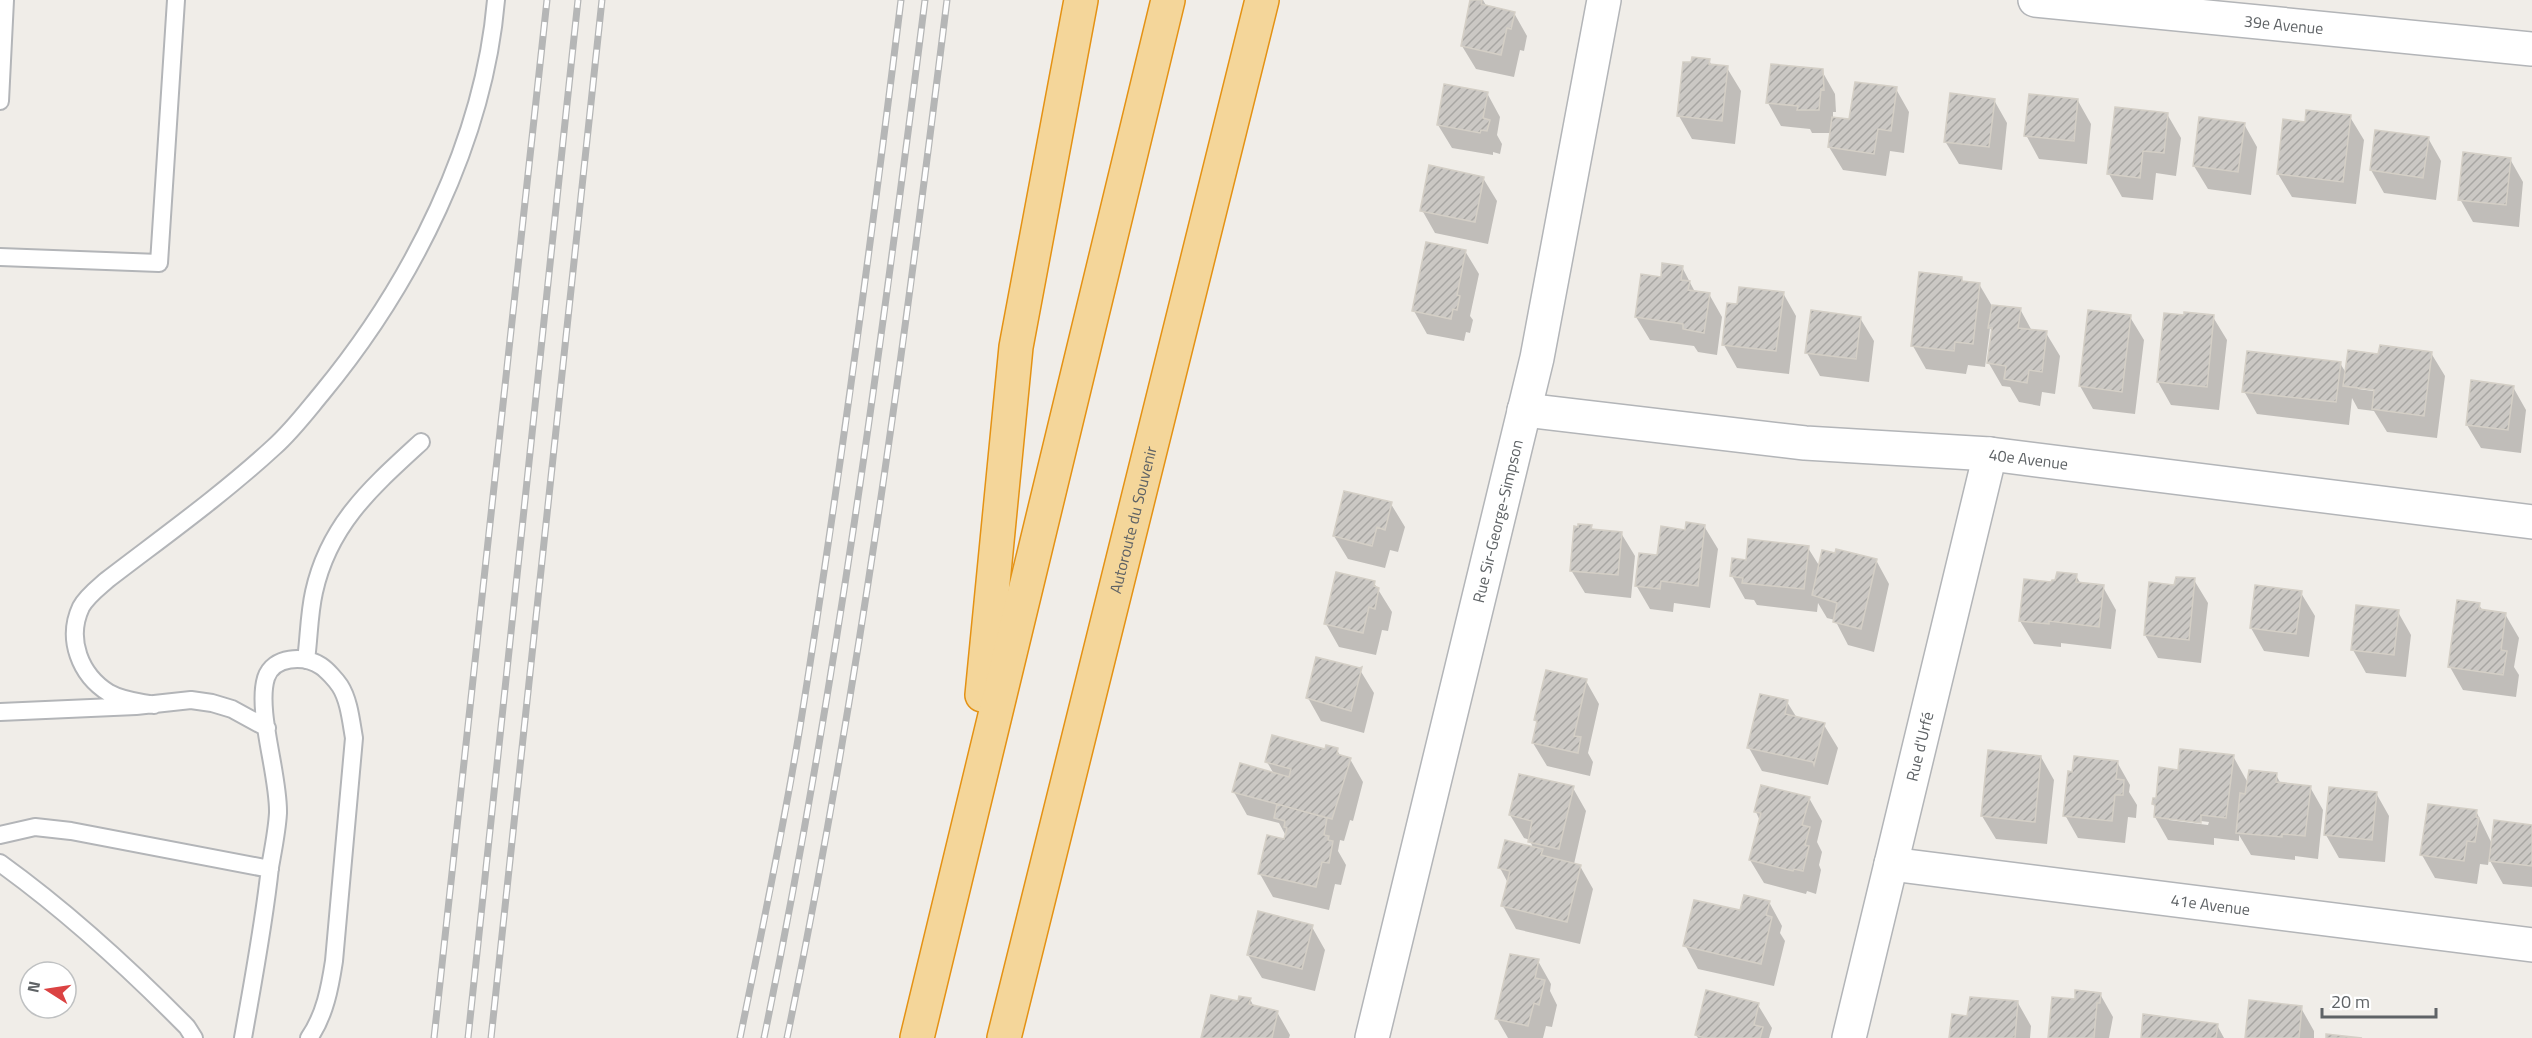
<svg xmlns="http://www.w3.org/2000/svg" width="2532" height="1038" viewBox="0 0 2532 1038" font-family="'Titillium Web',sans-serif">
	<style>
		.shadow { fill: #0003; fill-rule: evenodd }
		.building { fill: url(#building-hatch); stroke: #d4cfc6; stroke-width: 1.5 }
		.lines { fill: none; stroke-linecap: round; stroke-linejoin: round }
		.service-casing { stroke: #b3b5b8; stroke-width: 20 }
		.minor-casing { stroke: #b3b5b8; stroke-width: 36 }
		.motorway-casing { stroke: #e49214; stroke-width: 36 }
		.service { stroke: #fff; stroke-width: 16 }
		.minor { stroke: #fff; stroke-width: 33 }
		.motorway { stroke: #f4d69a; stroke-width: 33 }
		.rail-casing { stroke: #b5b6b6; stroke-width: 7 }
		.rail { stroke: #fff; stroke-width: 4.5; stroke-dasharray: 14; stroke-linecap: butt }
		.labels { text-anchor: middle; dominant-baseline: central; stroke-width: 4.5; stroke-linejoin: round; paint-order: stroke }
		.street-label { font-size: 16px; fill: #5f6366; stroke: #fff }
	</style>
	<defs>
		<pattern id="building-hatch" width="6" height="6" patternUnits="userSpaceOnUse" patternTransform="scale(1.5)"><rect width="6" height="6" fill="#cbc8c4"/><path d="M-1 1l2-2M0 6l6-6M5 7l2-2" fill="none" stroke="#a8a6a3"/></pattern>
	</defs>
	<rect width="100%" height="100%" fill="#f0ede8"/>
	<path class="shadow" d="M1472 0H1483L1487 7 1514 13 1527 36 1524 51 1520 50 1514 77 1476 69 1462 46Z
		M1709 60 1712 66 1727 68 1741 91 1735 144 1692 139 1679 116Z
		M1822 71 1835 94 1836 112H1833V118L1851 121 1896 89 1909 112 1904 153 1890 151 1886 176 1843 170 1829 147 1831 133H1812L1810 129 1781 126 1768 103Z
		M1487 93 1500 117 1497 135 1502 144 1500 154 1493 152V155L1452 148 1438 125Z
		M1994 100 2007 123 2002 170 1959 164 1945 141Z
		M2078 101 2091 124 2087 164 2039 159 2026 135Z
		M2167 114 2181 138 2176 176 2156 173 2153 200 2122 197 2109 174Z
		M2350 117 2364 140 2356 204 2292 197 2278 174 2306 124Z
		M2244 124 2257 147 2251 195 2208 189 2194 166Z
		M2428 138 2441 161 2436 200 2384 193 2371 170Z
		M2510 159 2523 182 2519 227 2473 222 2460 199Z
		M1483 178 1497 201 1488 244 1435 233 1422 210Z
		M1465 251 1479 274 1470 316 1473 320 1470 333 1466 332 1464 341 1427 334 1414 311Z
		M1682 267 1695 292 1709 294 1722 317 1717 355 1698 352 1694 346 1650 340 1636 317 1662 279Z
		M1961 278 1964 283 1979 284 1992 306 2020 309 2032 331 2046 333 2060 356 2055 394 2042 392 2040 406 2019 402 2010 387 2002 386 1987 360H1989L1993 333 1990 328 1985 367 1968 365 1966 374 1926 369 1913 346Z
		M1783 293 1796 316 1789 374 1737 368 1724 345 1739 306Z
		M2130 317 2144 340 2135 414 2093 409 2080 386Z
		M2213 317 2227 340 2219 410 2171 405 2158 382Z
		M1860 318 1874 341 1869 382 1820 376 1807 353Z
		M2431 353 2445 376 2437 438 2387 432 2374 411 2358 409 2352 398 2349 425 2257 414 2244 391 2340 363 2346 373 2380 356ZM2358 386 2382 389 2381 392 2358 389Z
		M2513 387 2526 410 2521 453 2481 448 2467 425Z
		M1391 504 1405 527 1398 552 1390 550 1385 568 1348 559 1334 536Z
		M1591 526 1593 530 1621 533 1635 556 1631 598 1585 593 1571 570Z
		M1704 526 1718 549 1710 608 1674 603 1673 612 1650 609 1636 585 1659 557 1686 531Z
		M1808 548 1820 567 1876 560 1889 584 1874 652 1848 645 1835 620 1827 618 1818 603 1817 612 1757 605 1754 600 1745 599 1732 576 1747 561Z
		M2076 576 2081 584 2103 587 2116 610 2111 649 2061 643V647L2034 644 2020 621 2052 584Z
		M2194 580 2208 603 2201 663 2158 658 2145 635 2150 584 2176 587Z
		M1374 583 1392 612 1388 631 1382 630 1376 655 1339 647 1326 624Z
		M2301 593 2315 616 2309 657 2264 651 2251 628Z
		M2479 605 2483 611 2505 614 2519 638 2514 667 2519 675 2516 697 2463 690 2450 667Z
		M2398 612 2411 635 2406 677 2366 673 2353 650Z
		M1360 670 1374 693 1364 733 1321 721 1308 698Z
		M1586 681 1599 704 1588 753 1593 762 1590 776 1547 766 1533 743 1538 724 1536 720Z
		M1787 702 1797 718 1824 725 1838 748 1828 785 1762 771 1749 748Z
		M1337 750 1341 757 1350 759 1363 782 1353 821 1350 820 1344 841 1340 840 1338 851 1346 865 1341 885 1335 884 1329 910 1273 897 1260 874 1286 836 1279 823 1247 815 1234 792 1274 774 1267 762Z
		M2233 756 2248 783 2276 775 2281 784 2310 787 2323 810 2318 859 2295 856V860L2251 855 2239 835V841L2214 838V845L2168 840 2155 817 2156 808 2154 804 2157 799 2179 772ZM2169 817 2209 822 2208 825 2169 820Z
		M2041 757 2054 780 2047 844 1996 839 1982 816Z
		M2117 762 2130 785 2129 792 2137 805 2136 818 2128 817 2125 843 2078 838 2065 815Z
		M1573 788 1586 811 1574 864 1580 866 1593 889 1580 944 1516 929 1503 906 1508 883 1500 868 1533 848 1530 840 1524 838 1510 815Z
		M2376 793 2389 816 2385 862 2339 858 2326 835Z
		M1809 798 1822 821 1817 842 1822 852 1819 865 1821 870 1816 894 1807 891 1806 894 1764 883 1750 860 1760 821 1756 812Z
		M2476 811 2492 844 2532 826V887L2503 884 2489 859 2488 865 2480 864 2477 884 2435 878 2422 855Z
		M1769 902 1782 926 1780 933 1785 941 1774 986 1698 969 1685 945 1741 912Z
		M1312 927 1325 950 1315 991 1262 978 1248 955Z
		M1538 961 1551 984 1550 991 1557 1005 1552 1027 1546 1026 1543 1038H1508L1497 1019Z
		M2100 994 2113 1017 2109 1038H2049L2076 1001Z
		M1250 999 1254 1007 1277 1012 1290 1035 1289 1038H1203L1240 1003Z
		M2018 1003 2031 1026 2030 1038H1951L1969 1017Z
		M1758 1005 1772 1028 1769 1038H1698L1696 1035Z
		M2301 1008 2314 1031V1038H2246Z
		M2217 1025 2224 1038H2142Z"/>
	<path class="building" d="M1470 0H1482L1481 4 1515 12 1511 29 1507 28 1501 55 1461 46Z
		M1692 57 1710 59 1709 64 1728 66 1722 121 1677 116 1683 62H1691Z
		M1771 64 1823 69 1824 90 1821 89 1819 110H1797L1798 106 1766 103Z
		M1855 82 1897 87 1891 131 1878 129 1874 154 1828 147 1832 117 1849 119Z
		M1444 84 1488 92 1483 118 1490 120 1487 131 1481 130 1480 133 1437 125Z
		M1950 93 1995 99 1989 147 1944 142Z
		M2029 94 2078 99 2074 141 2024 136Z
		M2115 107 2168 113 2164 153 2143 151 2140 178 2107 174Z
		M2306 110 2351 115 2343 182 2277 174 2283 119 2305 122Z
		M2199 117 2245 123 2238 172 2193 166Z
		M2375 130 2429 137 2423 178 2370 170Z
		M2463 152 2511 158 2506 205 2458 200Z
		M1429 165 1484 177 1475 222 1420 211Z
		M1426 242 1466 250 1457 295 1460 296 1457 310 1453 309 1451 319 1412 311Z
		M1662 263 1683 266 1681 280 1690 281 1688 290 1710 293 1704 333 1683 329V324L1635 317 1641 274 1661 277Z
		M1919 272 1962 277V281L1980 283 1973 344 1955 342 1954 351 1911 346Z
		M1739 287 1784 292 1776 351 1722 345 1727 303 1737 304Z
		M1992 305 2021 308 2018 328 2047 331 2042 372 2029 370 2027 383 2004 379 2006 366 1987 363 1992 328H1988Z
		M1811 310 1861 317 1856 359 1805 353Z
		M2088 310 2131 315 2122 392 2079 386Z
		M2184 312 2214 315 2207 387 2157 382 2164 313 2184 315Z
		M2380 345 2432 352 2424 416 2372 409 2374 390 2343 386 2348 350 2378 354Z
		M2247 351 2341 362 2336 402 2242 392Z
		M2471 380 2514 386 2508 430 2466 425Z
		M1344 491 1392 502 1385 530 1377 527 1372 546 1333 536Z
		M1686 522 1705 525 1698 586 1661 581 1660 589 1635 586 1639 553 1657 555 1661 526 1685 530Z
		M1578 524 1592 525 1591 529 1622 532 1618 575 1570 571 1574 526 1578 527Z
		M1748 539 1809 546 1804 589 1742 583 1743 578 1730 576 1732 558 1746 560Z
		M1836 549 1877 559 1861 629 1833 622 1837 603 1812 595 1822 550 1835 553Z
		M1336 572 1375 581 1374 586 1379 588 1375 609 1369 607 1363 633 1324 624Z
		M2057 572 2077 574 2076 582 2104 585 2099 627 2049 621V624L2019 621 2024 579 2051 582 2052 580H2055Z
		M2176 577 2195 578 2189 640 2144 635 2149 582 2174 585Z
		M2255 585 2302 591 2296 634 2250 628Z
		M2457 600 2480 603 2479 609 2506 613 2501 650 2507 651 2503 675 2448 667Z
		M2356 605 2399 610 2394 655 2351 650Z
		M1316 657 1360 668 1362 667 1351 711 1306 698Z
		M1546 670 1587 679 1574 736 1581 737 1578 753 1532 743 1537 721 1534 720Z
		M1760 694 1788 700 1785 714 1825 723 1814 765 1813 762 1747 748Z
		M1272 735 1325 749 1326 745 1338 748 1337 754 1351 758 1332 819 1232 792 1240 763 1289 777 1291 769 1265 762Z
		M2180 749 2234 755 2226 818 2201 815V823L2154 817 2155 805 2152 804 2153 798H2156L2159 767 2178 770Z
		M1988 750 2041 756 2035 822 1981 816Z
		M2074 756 2118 761 2116 779 2124 780 2123 795H2115L2112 821 2063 816 2068 771 2072 772Z
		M2249 770 2277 773 2276 782 2311 786 2305 836 2282 834V837L2236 833 2240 793 2245 794Z
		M1519 774 1574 786 1559 849 1528 842 1532 821 1509 815Z
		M1761 785 1810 797 1802 825 1810 827 1805 845 1809 846 1803 871 1794 869 1793 871 1749 860 1761 813 1754 812Z
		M2329 787 2377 792 2372 840 2324 835Z
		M1277 804 1327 818 1324 835 1329 836 1328 840 1333 841 1329 863 1322 862 1316 887 1258 874 1267 835 1284 839 1287 828 1284 827 1285 821 1274 818Z
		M2428 804 2477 810 2476 817 2479 818 2475 842 2467 841 2464 861 2420 855Z
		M2494 820 2532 825V866L2489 861Z
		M1505 840 1543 849 1541 855 1581 865 1567 922 1501 906 1510 871 1498 868Z
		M1744 895 1770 901 1766 915 1772 917 1761 964 1683 946 1694 900 1740 910Z
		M1258 911 1313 925 1302 969 1247 955Z
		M1510 954 1539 959 1535 978 1545 980 1539 1005 1534 1003 1528 1026 1495 1019Z
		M1706 990 1759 1003 1754 1025 1763 1027 1760 1038H1705L1695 1035Z
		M2075 990 2101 993 2100 1003H2097L2094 1038H2048L2052 997 2075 999Z
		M1211 995 1238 1001 1239 996 1251 998 1249 1004 1278 1011 1272 1038H1201Z
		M1970 997 2018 1001 2015 1038H1949L1952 1014 1967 1016Z
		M2249 1000 2302 1006 2299 1038H2245Z
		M2143 1014 2218 1024 2216 1038H2141Z
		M2326 1034 2362 1038H2326Z"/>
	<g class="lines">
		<defs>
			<path id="service" d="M0 101 5 0
				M0 257 159 263 176 0
				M306 660C309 638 309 614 314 592 329 524 372 487 421 442
				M154 705C139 702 123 701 109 693 80 675 66 639 81 607 87 596 98 588 107 580 163 537 222 495 274 447 292 431 307 411 322 393 412 284 484 141 496 0
				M0 712 136 706 191 700 212 703 232 709 267 728
				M0 835 35 827 71 831 270 869
				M0 863C68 912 128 967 187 1027L194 1038
				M243 1038C253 981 264 924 270 867 273 850 277 831 278 813 279 775 256 711 266 678 273 656 304 655 321 666 327 670 336 680 340 686 349 700 351 721 354 738L334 961C330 987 325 1015 309 1038"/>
			<g id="minor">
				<path id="s1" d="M2035 0 2532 49"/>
				<path id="s2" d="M1524 410 1805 443 1990 454 2532 522"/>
				<path id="s3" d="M1891 864 2532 945"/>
				<path id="s4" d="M1372 1038 1537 358 1604 0"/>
				<path id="s5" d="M1849 1038 1990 454"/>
			</g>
			<g id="motorway">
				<path d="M982 695 1016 347 1081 0"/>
				<path d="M917 1038 1168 0"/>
				<path id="s6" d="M1004 1038 1262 0"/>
			</g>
		</defs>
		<use href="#service" class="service-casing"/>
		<use href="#minor" class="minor-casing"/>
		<use href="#motorway" class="motorway-casing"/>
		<use href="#service" class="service"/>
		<use href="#minor" class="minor"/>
		<use href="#motorway" class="motorway"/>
		<defs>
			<path id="rail" d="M434 1038 547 0
				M468 1038 578 0
				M491 1038 602 0
				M740 1038C761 935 783 831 800 727 839 485 871 243 901 0
				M764 1038C835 695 881 347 925 0
				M787 1038C858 695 904 348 947 0"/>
		</defs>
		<use href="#rail" class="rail-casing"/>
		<use href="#rail" class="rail"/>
	</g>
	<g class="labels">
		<g class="street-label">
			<text stroke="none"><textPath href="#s1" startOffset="250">39e Avenue</textPath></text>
			<text stroke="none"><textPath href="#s2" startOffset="507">40e Avenue</textPath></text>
			<text stroke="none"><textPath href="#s6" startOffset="534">Autoroute du Souvenir</textPath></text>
			<text stroke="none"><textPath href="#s4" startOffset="532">Rue Sir-George-Simpson</textPath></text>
			<text stroke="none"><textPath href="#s5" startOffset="300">Rue d'Urfé</textPath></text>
			<text stroke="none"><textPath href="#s3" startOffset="322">41e Avenue</textPath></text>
		</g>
	</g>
	<g transform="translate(48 990) rotate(282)"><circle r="28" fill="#ffffff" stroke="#bfc1c2" stroke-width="1.5"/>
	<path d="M0-4.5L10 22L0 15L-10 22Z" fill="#db4242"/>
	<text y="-9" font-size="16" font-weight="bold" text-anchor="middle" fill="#5f6366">N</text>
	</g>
	<path d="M2322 1008v9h114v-9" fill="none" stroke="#5f6366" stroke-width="3"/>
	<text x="2331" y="1008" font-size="18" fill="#5f6366" stroke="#ffffff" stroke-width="4.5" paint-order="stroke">20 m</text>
</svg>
